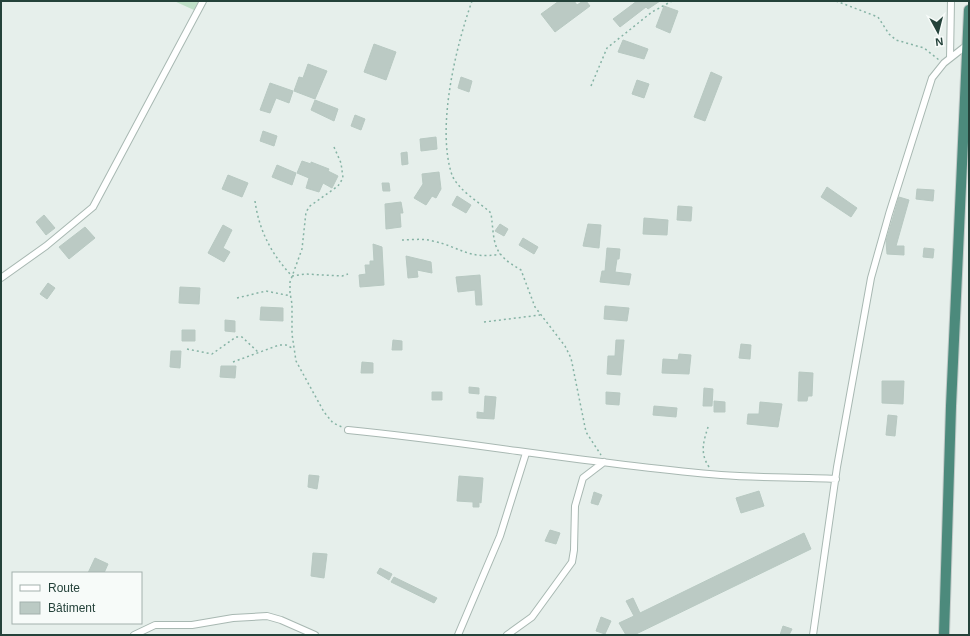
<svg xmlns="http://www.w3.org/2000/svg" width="970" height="636" viewBox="0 0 970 636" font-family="Helvetica,sans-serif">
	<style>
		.green { fill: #bfe0c8 }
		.building { fill: #bbcac4; stroke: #b8c9c2 }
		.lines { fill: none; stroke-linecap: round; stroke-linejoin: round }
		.minor-casing { stroke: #a8b8b2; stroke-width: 8 }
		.trunk-casing { stroke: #c2cac8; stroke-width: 12 }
		.path { stroke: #86b3a5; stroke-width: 1.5; stroke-dasharray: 2 3; stroke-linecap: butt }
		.minor { stroke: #fff; stroke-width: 6 }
		.trunk { stroke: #4c8a7c; stroke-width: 10 }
	</style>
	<rect width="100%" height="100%" fill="#e6efeb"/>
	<path class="green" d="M174 1H199L194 10Z"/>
	<path class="building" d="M559 1H574L577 5 583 1H586L590 6 555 32 541 14Z
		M637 1H660L648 9 646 7 620 27 613 19Z
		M664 6 678 11 670 33 656 27Z
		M623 40 648 49 644 59 618 52Z
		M374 44 396 52 386 80 364 72Z
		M308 64 327 71 315 99 294 91 299 77 303 78Z
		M711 72 722 77 705 121 694 117Z
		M461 77 472 81 469 92 458 88Z
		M637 80 649 84 644 98 632 94Z
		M270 83 293 91 289 103 276 98 270 113 260 110Z
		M315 100 338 109 334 121 311 110Z
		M355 115 365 119 361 130 351 126Z
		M263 131 277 136 274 146 260 141Z
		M436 137 437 149 421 151 420 139Z
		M407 152 408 164 402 165 401 153Z
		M302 161 311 164V162L329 169 328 171 338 176 332 188 323 183 319 192 306 188 309 178 297 173Z
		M277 165 296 173 292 185 272 177Z
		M439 172 441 189 436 198 432 196 426 205 414 198 423 184 422 174Z
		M228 175 248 183 242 197 222 189Z
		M382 183H389L390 191H383Z
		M827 187 857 208 851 217 821 197Z
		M917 189 934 190 933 201 916 199Z
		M457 196 471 205 466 213 452 205Z
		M899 197 909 200 896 246H904V255L887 254 886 241Z
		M401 202 403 213H400L401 227 386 229 385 204Z
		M678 206 692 207 691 221 677 220Z
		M44 215 55 228 46 235 36 222Z
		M644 218 668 220 667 235 643 234Z
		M500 224 508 229 504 236 495 231Z
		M588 224 601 225 599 248 583 246Z
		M223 225 232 230 223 248 230 252 224 262 208 253Z
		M85 227 95 238 69 259 59 247Z
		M523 238 538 247 534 254 519 245Z
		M373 244 382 247 384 285 360 287 359 275 366 274 365 265H370V261H374Z
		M607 248 620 249 619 259H617L615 272 631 274 629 285 600 282 602 271H605Z
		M924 248 934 249 933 258 923 257Z
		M406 256 431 262 432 273 417 270 418 277 408 278Z
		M480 275 482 305H476L475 290 458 292 456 277Z
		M48 283 55 288 47 299 40 294Z
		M180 287 200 288 199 304 179 303Z
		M605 306 629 308 627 321 604 319Z
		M261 307 283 308V321L260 320Z
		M225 320 235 321V332L225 331Z
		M182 330H195V341H182Z
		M393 340 402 341V350H392Z
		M616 340H624L621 375 607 374 608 356H615Z
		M741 344 751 345 750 359 739 358Z
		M171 351H181L180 368 170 367Z
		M679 354 691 355 689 374 662 373 663 359 678 360Z
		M362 362 373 363V373H361Z
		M221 366H236L235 378 220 377Z
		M799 372 813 373 812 396H808L807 401H798Z
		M882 381H904L903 404 882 403Z
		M469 387 479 388V394L469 393Z
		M704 388 713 389 712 406H703Z
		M432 392H442V400H432Z
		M606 392 620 393 619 405 606 404Z
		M485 396 496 397 494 419 477 418V412L484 413Z
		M714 401 725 402V412H714Z
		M760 402 782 404 778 427 747 424 748 414H759Z
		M654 406 677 408 676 417 653 415Z
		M888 415 897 416 895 436 886 435Z
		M309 475 319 476 317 489 308 487Z
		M459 476 483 478 481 503 479 502V507H473V502L457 501Z
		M759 491 764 506 741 513 736 498Z
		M594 492 602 495 598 505 591 503Z
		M550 530 560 533 556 544 545 541Z
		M804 533 811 549 634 635H626L619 623 634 616 626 601 633 598 640 613Z
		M313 553 327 554 324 578 311 576Z
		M95 558 108 564 104 573H88Z
		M380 568 392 574 389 580 377 573Z
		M394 577 437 598 434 603 391 582Z
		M601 617 611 621 605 634 596 631Z
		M783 626 792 629 789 635H780Z"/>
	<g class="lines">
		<defs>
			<path id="minor" d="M950 58 951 1
				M1 278 46 246 93 207 203 1
				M348 430C472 442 596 465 721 475 759 478 797 477 836 479
				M134 635 155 625H192L233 618 267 616 281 620 315 635
				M458 635 500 536 526 453
				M507 635 532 617 572 562 574 550 575 506 583 478 604 462
				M813 635 837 467 871 278 889 214 932 78 944 63 967 45"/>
			<path id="trunk" d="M944 635 951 406 969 10"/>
		</defs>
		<use href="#minor" class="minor-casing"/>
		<use href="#trunk" class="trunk-casing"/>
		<path class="path" d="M472 1C456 46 436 128 452 175 458 190 479 202 491 213 495 244 491 253 521 270L535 307 565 346 571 358 586 432 601 455
			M836 1 878 17 889 34 896 40 924 48 939 60
			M591 86 607 48 652 12 672 1
			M334 147 341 163 343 178 338 186 310 206 306 212 302 249 290 282V293L292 304V334L296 361 324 412 333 423 342 427
			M255 201C259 231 272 255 292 276L305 274 342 276 348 274
			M402 240C412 240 423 238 433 241 460 247 469 260 500 254
			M237 298 266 291 291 296
			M484 322 540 315
			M187 349 212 354 236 337H242L258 352
			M233 362 279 345H286L294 349
			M709 467C699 452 704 440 709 424"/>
		<use href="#minor" class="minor"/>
		<use href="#trunk" class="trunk"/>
	</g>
	<rect width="970" height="636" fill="none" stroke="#24423a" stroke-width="4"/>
	<rect x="12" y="572" width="130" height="52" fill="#f7fbf9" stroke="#a3b1ad"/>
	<rect x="20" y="585" width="20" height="6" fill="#ffffff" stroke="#a3b1ad"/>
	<text x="48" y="592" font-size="12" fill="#24423a">Route</text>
	<rect x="20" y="602" width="20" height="12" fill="#bbcac4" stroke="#a3b1ad"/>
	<text x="48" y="612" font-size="12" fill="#24423a">Bâtiment</text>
	<g transform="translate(938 32) rotate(173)" stroke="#f7fbf9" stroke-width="3" paint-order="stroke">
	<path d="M0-3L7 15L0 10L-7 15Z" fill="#24423a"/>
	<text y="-6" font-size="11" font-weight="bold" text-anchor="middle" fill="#24423a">N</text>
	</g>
</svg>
